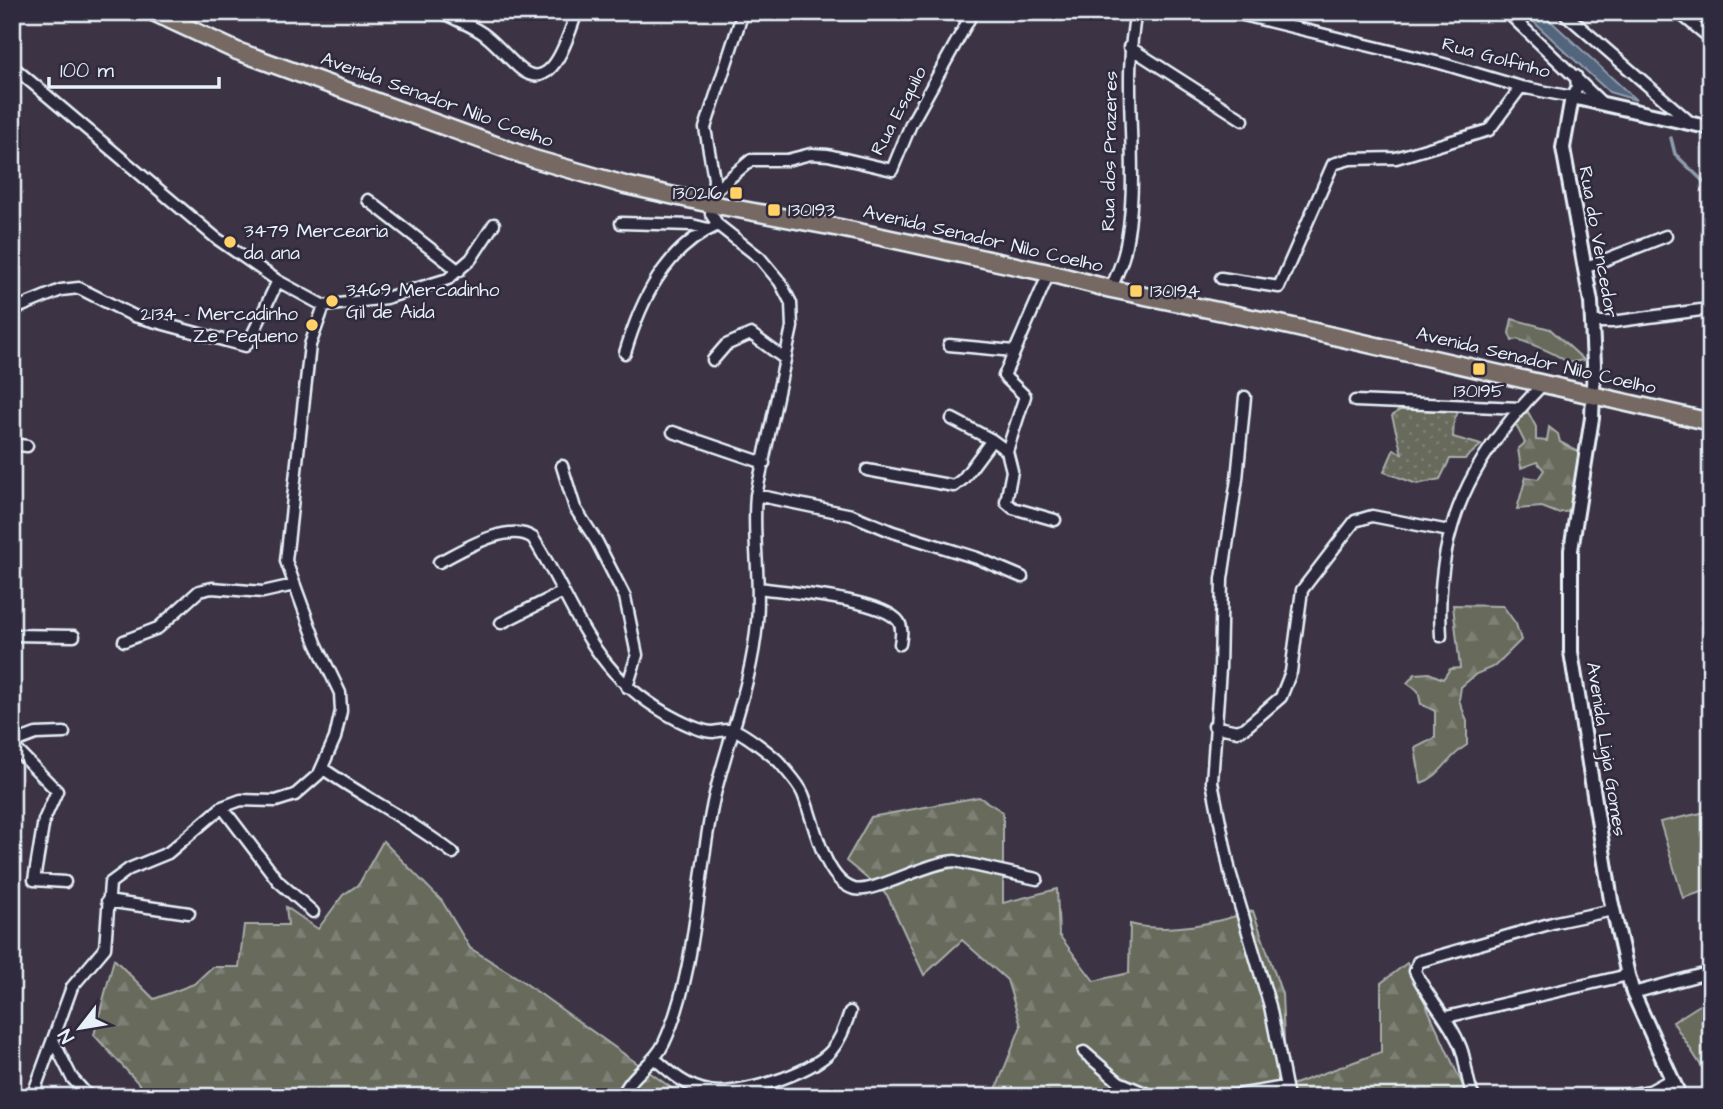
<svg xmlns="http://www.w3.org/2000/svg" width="1723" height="1109" viewBox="0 0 1723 1109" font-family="'Architects Daughter',sans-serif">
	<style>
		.grass { fill: url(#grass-dots); stroke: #a8aeaa; stroke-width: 2 }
		.forest { fill: url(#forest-firs); stroke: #a8aeaa; stroke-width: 2 }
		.park { fill: #676a5c; stroke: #a8aeaa; stroke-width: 2 }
		.water { fill: #52657d; stroke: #8e9dae; stroke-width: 2 }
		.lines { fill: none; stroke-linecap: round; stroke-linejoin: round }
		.stream { stroke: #8e9dae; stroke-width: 3.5 }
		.minor-casing { stroke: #e8f1f8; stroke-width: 15 }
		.tertiary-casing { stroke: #e8f1f8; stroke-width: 18 }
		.primary-casing { stroke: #e8f1f8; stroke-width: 21 }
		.minor { stroke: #2f2a3d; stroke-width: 10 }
		.tertiary { stroke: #2f2a3d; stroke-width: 12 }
		.primary { stroke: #766964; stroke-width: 16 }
		.poi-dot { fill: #ffd166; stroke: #2f2a3d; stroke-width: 2.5 }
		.labels { text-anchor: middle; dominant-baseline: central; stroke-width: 5; stroke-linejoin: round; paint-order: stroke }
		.street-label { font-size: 19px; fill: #e8f1f8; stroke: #2f2a3d }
		.poi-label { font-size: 19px; fill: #e8f1f8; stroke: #2f2a3d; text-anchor: start }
	</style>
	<defs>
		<pattern id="grass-dots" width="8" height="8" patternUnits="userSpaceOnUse" patternTransform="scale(1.75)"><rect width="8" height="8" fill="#676a5c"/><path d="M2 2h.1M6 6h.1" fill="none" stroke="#7d8074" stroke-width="1.8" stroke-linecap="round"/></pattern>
		<pattern id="forest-firs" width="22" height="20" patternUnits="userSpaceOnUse" patternTransform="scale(1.75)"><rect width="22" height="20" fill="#676a5c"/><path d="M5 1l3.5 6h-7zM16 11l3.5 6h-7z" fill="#7d8074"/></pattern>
	</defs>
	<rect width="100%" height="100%" fill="#3c3344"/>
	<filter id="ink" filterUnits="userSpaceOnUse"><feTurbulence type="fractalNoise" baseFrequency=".0143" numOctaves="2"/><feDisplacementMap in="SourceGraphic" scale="14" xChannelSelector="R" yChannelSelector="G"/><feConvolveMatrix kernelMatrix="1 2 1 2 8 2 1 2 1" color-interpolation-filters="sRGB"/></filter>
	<g filter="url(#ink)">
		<path class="grass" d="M1401 409 1458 412 1454 421 1453 437 1481 445 1465 459H1450L1440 479 1417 484 1384 472 1394 449 1402 454 1392 416Z"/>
		<path class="forest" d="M1512 319 1550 329 1584 360 1568 363C1555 352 1533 345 1517 339L1512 341 1509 333Z
			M1527 410 1536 427V440L1547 441 1549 427 1558 434 1560 442 1579 452 1570 511 1557 513 1542 507 1517 509 1526 477 1538 479 1544 470 1537 462 1521 468 1518 449 1525 443 1514 421Z
			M1453 605 1503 606 1516 624 1521 640 1495 666 1476 674 1461 687 1459 700 1467 721V745C1446 758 1442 776 1421 783L1415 748 1435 738V711L1421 704 1418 691 1407 683 1415 674 1429 673 1443 679 1450 669 1460 668Z
			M979 797 1003 812V903L1057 889 1059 935 1094 981 1129 973 1130 924C1170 934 1215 923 1253 911L1282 994 1286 1087 1381 1052V983L1407 963 1468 1097H993L1021 1026 1007 980 962 940 924 975 887 895 846 861 871 817Z
			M383 841 442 901 470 948 518 978 684 1097H151L94 1035 114 959 154 999 194 984 212 967H239L244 925H288L286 907 318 929 343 895 359 884Z"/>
		<path class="park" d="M1706 812 1711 830V889L1683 898 1660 822Z
			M1711 998V1081L1673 1022Z"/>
		<path class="water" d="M1523 12H1541L1636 100 1609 92Z"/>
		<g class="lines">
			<path class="stream" d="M1671 138 1675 154 1711 189"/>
			<defs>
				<path id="minor" d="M442 12C456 21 473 25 486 36 499 46 509 60 522 70 554 94 569 32 577 12
					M1231 12 1440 63 1521 87 1572 97 1577 87 1576 76
					M1507 12 1603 104
					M1563 12 1690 122
					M1678 12 1711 39
					M1129 47 1243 120
					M12 66 216 238 278 281 324 306 386 298 448 279 471 259 494 224
					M712 193 751 160H787L811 154 828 155 892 170 911 124 973 12
					M368 200 459 271
					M621 223 692 225 708 229
					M1584 268 1666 236
					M1049 273 1004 376 1025 396 1007 451 1012 471 1006 502 1013 508 1055 520
					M1221 278 1279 287 1333 164 1350 159 1396 158 1489 130 1521 87
					M1111 289C1115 278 1121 266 1124 254 1143 175 1120 92 1136 12
					M12 310 61 290 79 288 134 316 245 346C251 342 271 293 278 281
					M1593 322H1612L1701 310
					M949 345 1014 351
					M625 353C641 300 665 248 718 225
					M713 360 726 345 751 334 785 359
					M1245 397 1237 479 1222 579 1220 669 1212 782 1230 872 1270 1006 1288 1097
					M1355 401 1520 408
					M952 419 992 440
					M673 432 764 463
					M12 444 27 446
					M562 466 575 508 597 542 625 597 637 655 627 687
					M867 470 954 486 963 479 992 440 1007 451
					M756 495 852 515 893 532 977 558 1022 577
					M439 562C463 550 508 521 533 538 581 615 590 675 678 720 688 725 703 732 713 732 719 731 728 729 734 730 743 732 775 757 781 764 788 773 799 784 803 794 814 820 823 880 854 889 873 894 927 862 955 861L1037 879
					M758 588C787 592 883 599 899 622 903 629 901 637 900 644
					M501 623 563 592
					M12 635 74 636
					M1441 636C1434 530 1471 457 1544 383
					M124 641 158 628 199 591 212 588 263 592 294 585
					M1214 726 1237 731 1245 728 1281 697 1291 672 1302 590 1355 521 1372 516 1449 531
					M12 743 36 734 64 733
					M12 745 57 791 44 820 34 880 65 882
					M322 768C365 798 412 821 453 853
					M222 807 278 881 313 912
					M107 901 189 913
					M1633 993 1711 972
					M1446 1017 1628 975
					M54 1042 72 1078 89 1097
					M1084 1052 1119 1082 1154 1097
					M654 1058C671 1073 686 1087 709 1091 738 1097 812 1073 831 1051 841 1039 845 1026 850 1012
					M32 1097 72 987 105 948 110 883 129 869 168 853 222 807 241 800 276 801 295 795 319 774 335 738 341 711 340 693 316 643 286 561 310 345 324 306
					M622 1097C631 1073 654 1065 664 1043 697 972 697 875 714 798 728 739 752 683 757 622 761 580 752 538 756 495L792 327 791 303 780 282 760 258 718 225 711 214 714 179 705 128 743 12
					M1226 1097 1285 1087
					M1474 1097C1466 1082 1467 1064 1461 1048 1450 1019 1427 998 1415 971L1418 962 1556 922 1613 910
					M1616 1097 1650 1091 1672 1079"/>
				<path id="tertiary" d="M1680 1097 1633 993 1628 975 1611 900 1571 652V550L1592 418 1594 364 1591 302 1563 148 1572 97 1711 128"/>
				<path id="primary" d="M153 12 237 51 534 159 625 185 711 204 840 228 1049 273 1111 289 1276 323 1711 422"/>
			</defs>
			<use href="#minor" class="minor-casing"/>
			<use href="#tertiary" class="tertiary-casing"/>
			<use href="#primary" class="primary-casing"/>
			<use href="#minor" class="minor"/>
			<use href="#tertiary" class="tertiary"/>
			<use href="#primary" class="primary"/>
		</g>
	</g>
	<g class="poi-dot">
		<rect x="729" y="186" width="14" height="14" rx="3.5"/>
		<rect x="767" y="203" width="14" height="14" rx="3.5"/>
		<circle cx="230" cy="242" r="7"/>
		<rect x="1129" y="284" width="14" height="14" rx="3.5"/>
		<circle cx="332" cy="301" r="7"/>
		<circle cx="312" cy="325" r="7"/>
		<rect x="1472" y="362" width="14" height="14" rx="3.5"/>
	</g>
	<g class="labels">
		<g class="street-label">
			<text transform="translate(1496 58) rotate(15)">Rua Golfinho</text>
			<text transform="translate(437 100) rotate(20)">Avenida Senador Nilo Coelho</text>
			<text transform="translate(899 111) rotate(-62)">Rua Esquilo</text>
			<text transform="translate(1110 151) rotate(-89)">Rua dos Prazeres</text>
			<text transform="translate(983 239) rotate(13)">Avenida Senador Nilo Coelho</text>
			<text transform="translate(1598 242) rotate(80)">Rua do Vencedor</text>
			<text transform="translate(1536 361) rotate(13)">Avenida Senador Nilo Coelho</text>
			<text transform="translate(1606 749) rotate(81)">Avenida Ligia Gomes</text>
		</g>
		<g class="poi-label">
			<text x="722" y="193" text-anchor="end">130216</text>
			<text x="788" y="210">130193</text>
			<text x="244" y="231">3479 Mercearia<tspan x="244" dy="22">da ana</tspan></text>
			<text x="346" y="290">3469 Mercadinho<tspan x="346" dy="22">Gil de Aida</tspan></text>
			<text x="1150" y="291">130194</text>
			<text x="298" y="314" text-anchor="end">2134 - Mercadinho<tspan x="298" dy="22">Ze Pequeno</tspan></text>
			<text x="1479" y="391" text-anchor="middle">130195</text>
		</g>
	</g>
	<rect width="1723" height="1109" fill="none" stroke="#2f2a3d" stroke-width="42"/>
	<rect x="21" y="21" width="1681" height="1067" fill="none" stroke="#e8f1f8" stroke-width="2.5" filter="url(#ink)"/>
	<g transform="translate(80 1028) rotate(239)" stroke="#2f2a3d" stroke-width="5" paint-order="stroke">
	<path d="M0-5L12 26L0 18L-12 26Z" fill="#e8f1f8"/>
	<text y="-10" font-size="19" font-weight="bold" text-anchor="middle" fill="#e8f1f8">N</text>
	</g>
	<path d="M49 77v10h170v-10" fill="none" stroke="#e8f1f8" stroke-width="3.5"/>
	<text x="60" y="77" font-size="21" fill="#e8f1f8" stroke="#2f2a3d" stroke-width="5" paint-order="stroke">100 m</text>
</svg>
